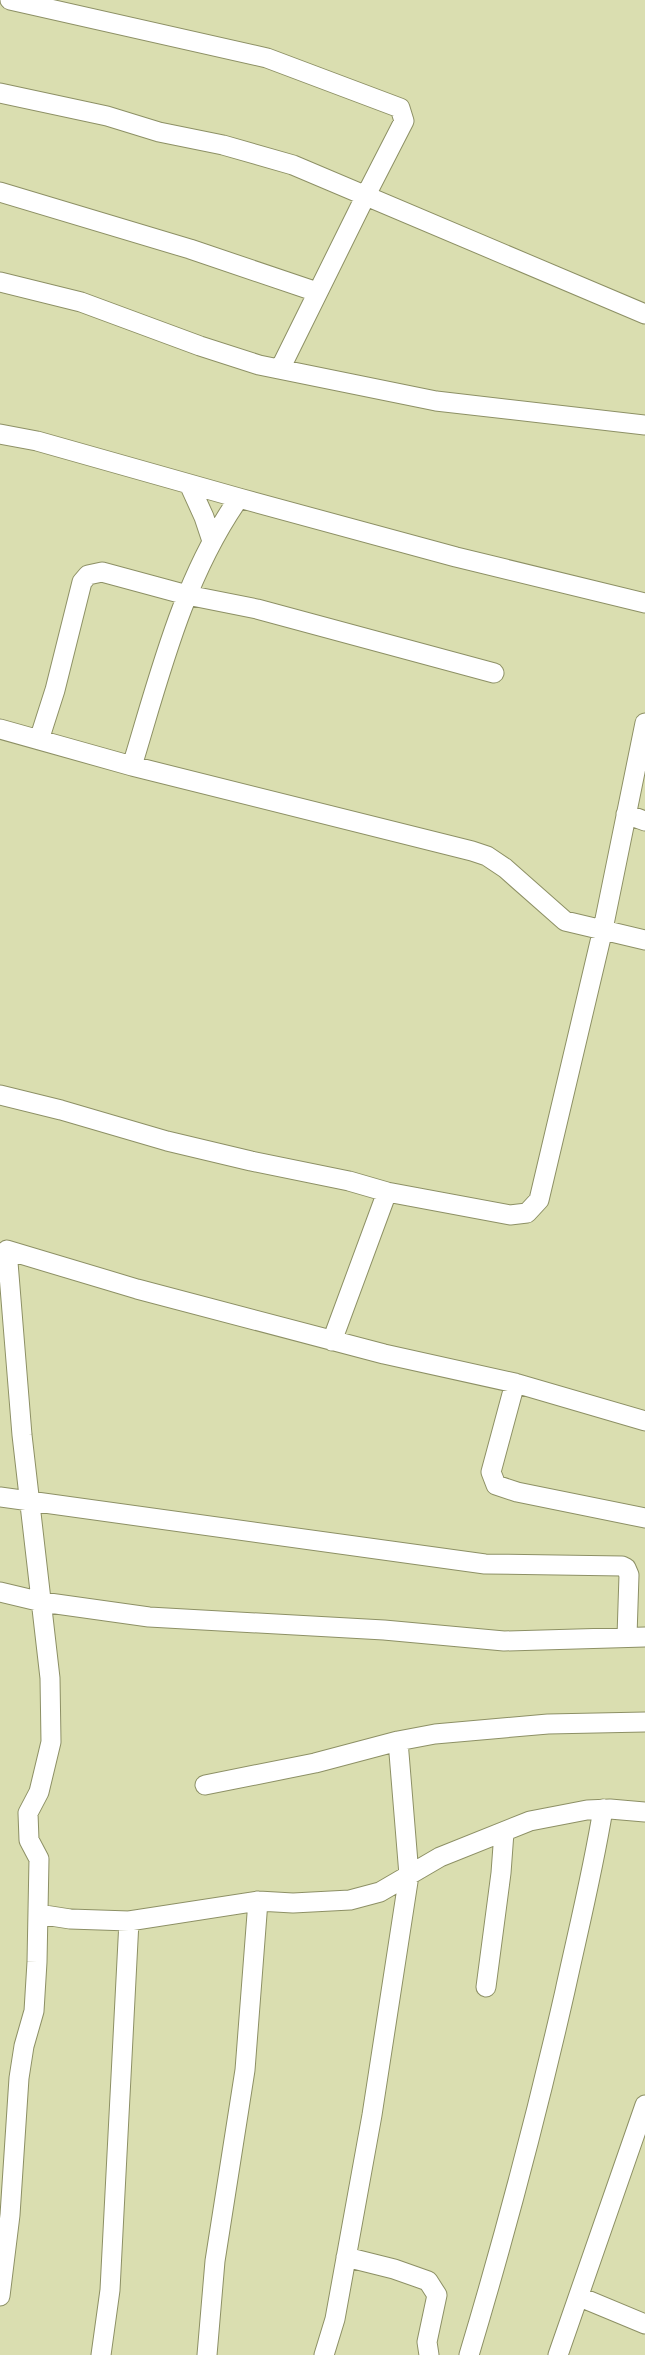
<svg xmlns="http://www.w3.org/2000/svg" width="645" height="2355" viewBox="0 0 645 2355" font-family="'PT Serif',serif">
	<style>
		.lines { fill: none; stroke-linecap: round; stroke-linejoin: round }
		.minor-casing { stroke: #8d9065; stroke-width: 21 }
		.minor { stroke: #fff; stroke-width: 19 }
	</style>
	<rect width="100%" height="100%" fill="#dadeb0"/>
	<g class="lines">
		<defs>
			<path id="minor" d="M10 0 267 58 400 108 404 121 366 195 280 369
				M0 93 107 116 159 132 223 145 293 165 645 314
				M0 192 190 249 317 292
				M0 282 81 302 200 346 259 365 436 401 645 425
				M0 434 37 441 239 498 456 557 645 603
				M189 484 204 517 212 541
				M0 729 132 766 472 851 487 856 505 868 565 921 645 940
				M39 740 55 690 82 582 88 575 102 572 187 595 257 609 494 673
				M132 766C160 674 183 578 239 498
				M626 814 645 821
				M0 1095 61 1110 167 1141 251 1161 349 1181 387 1192 510 1215 527 1213 539 1200 603 929 645 723
				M332 1341 387 1192
				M515 1383 491 1472 496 1485 517 1492 645 1518
				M0 1497 485 1564 622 1566 626 1568 629 1575 627 1636
				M0 1592 42 1602 149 1617 384 1630 504 1641 645 1637
				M205 1785 315 1763 398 1741 435 1734 548 1724 645 1722
				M38 1914 70 1919 129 1921 258 1901 293 1903 350 1900 380 1892 440 1857 530 1821 587 1810 610 1809 645 1812
				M486 1987 501 1873 504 1832
				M346 2257 394 2269 428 2281 437 2295 427 2342 429 2355
				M0 2296 10 2215 19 2078 24 2046 34 2011 37 1962 39 1859 29 1840 28 1813 39 1792 51 1742 50 1678 22 1435 7 1250 137 1289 384 1354 515 1383 645 1421
				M580 2297 645 2324
				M101 2355 110 2290 129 1921
				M207 2355 215 2261 245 2070 258 1901
				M324 2355 335 2319 372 2115 409 1875 398 1741
				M469 2355C505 2235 537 2114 565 1991 578 1931 593 1871 603 1809
				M558 2355 645 2105"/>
		</defs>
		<use href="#minor" class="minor-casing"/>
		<use href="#minor" class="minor"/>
	</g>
</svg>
